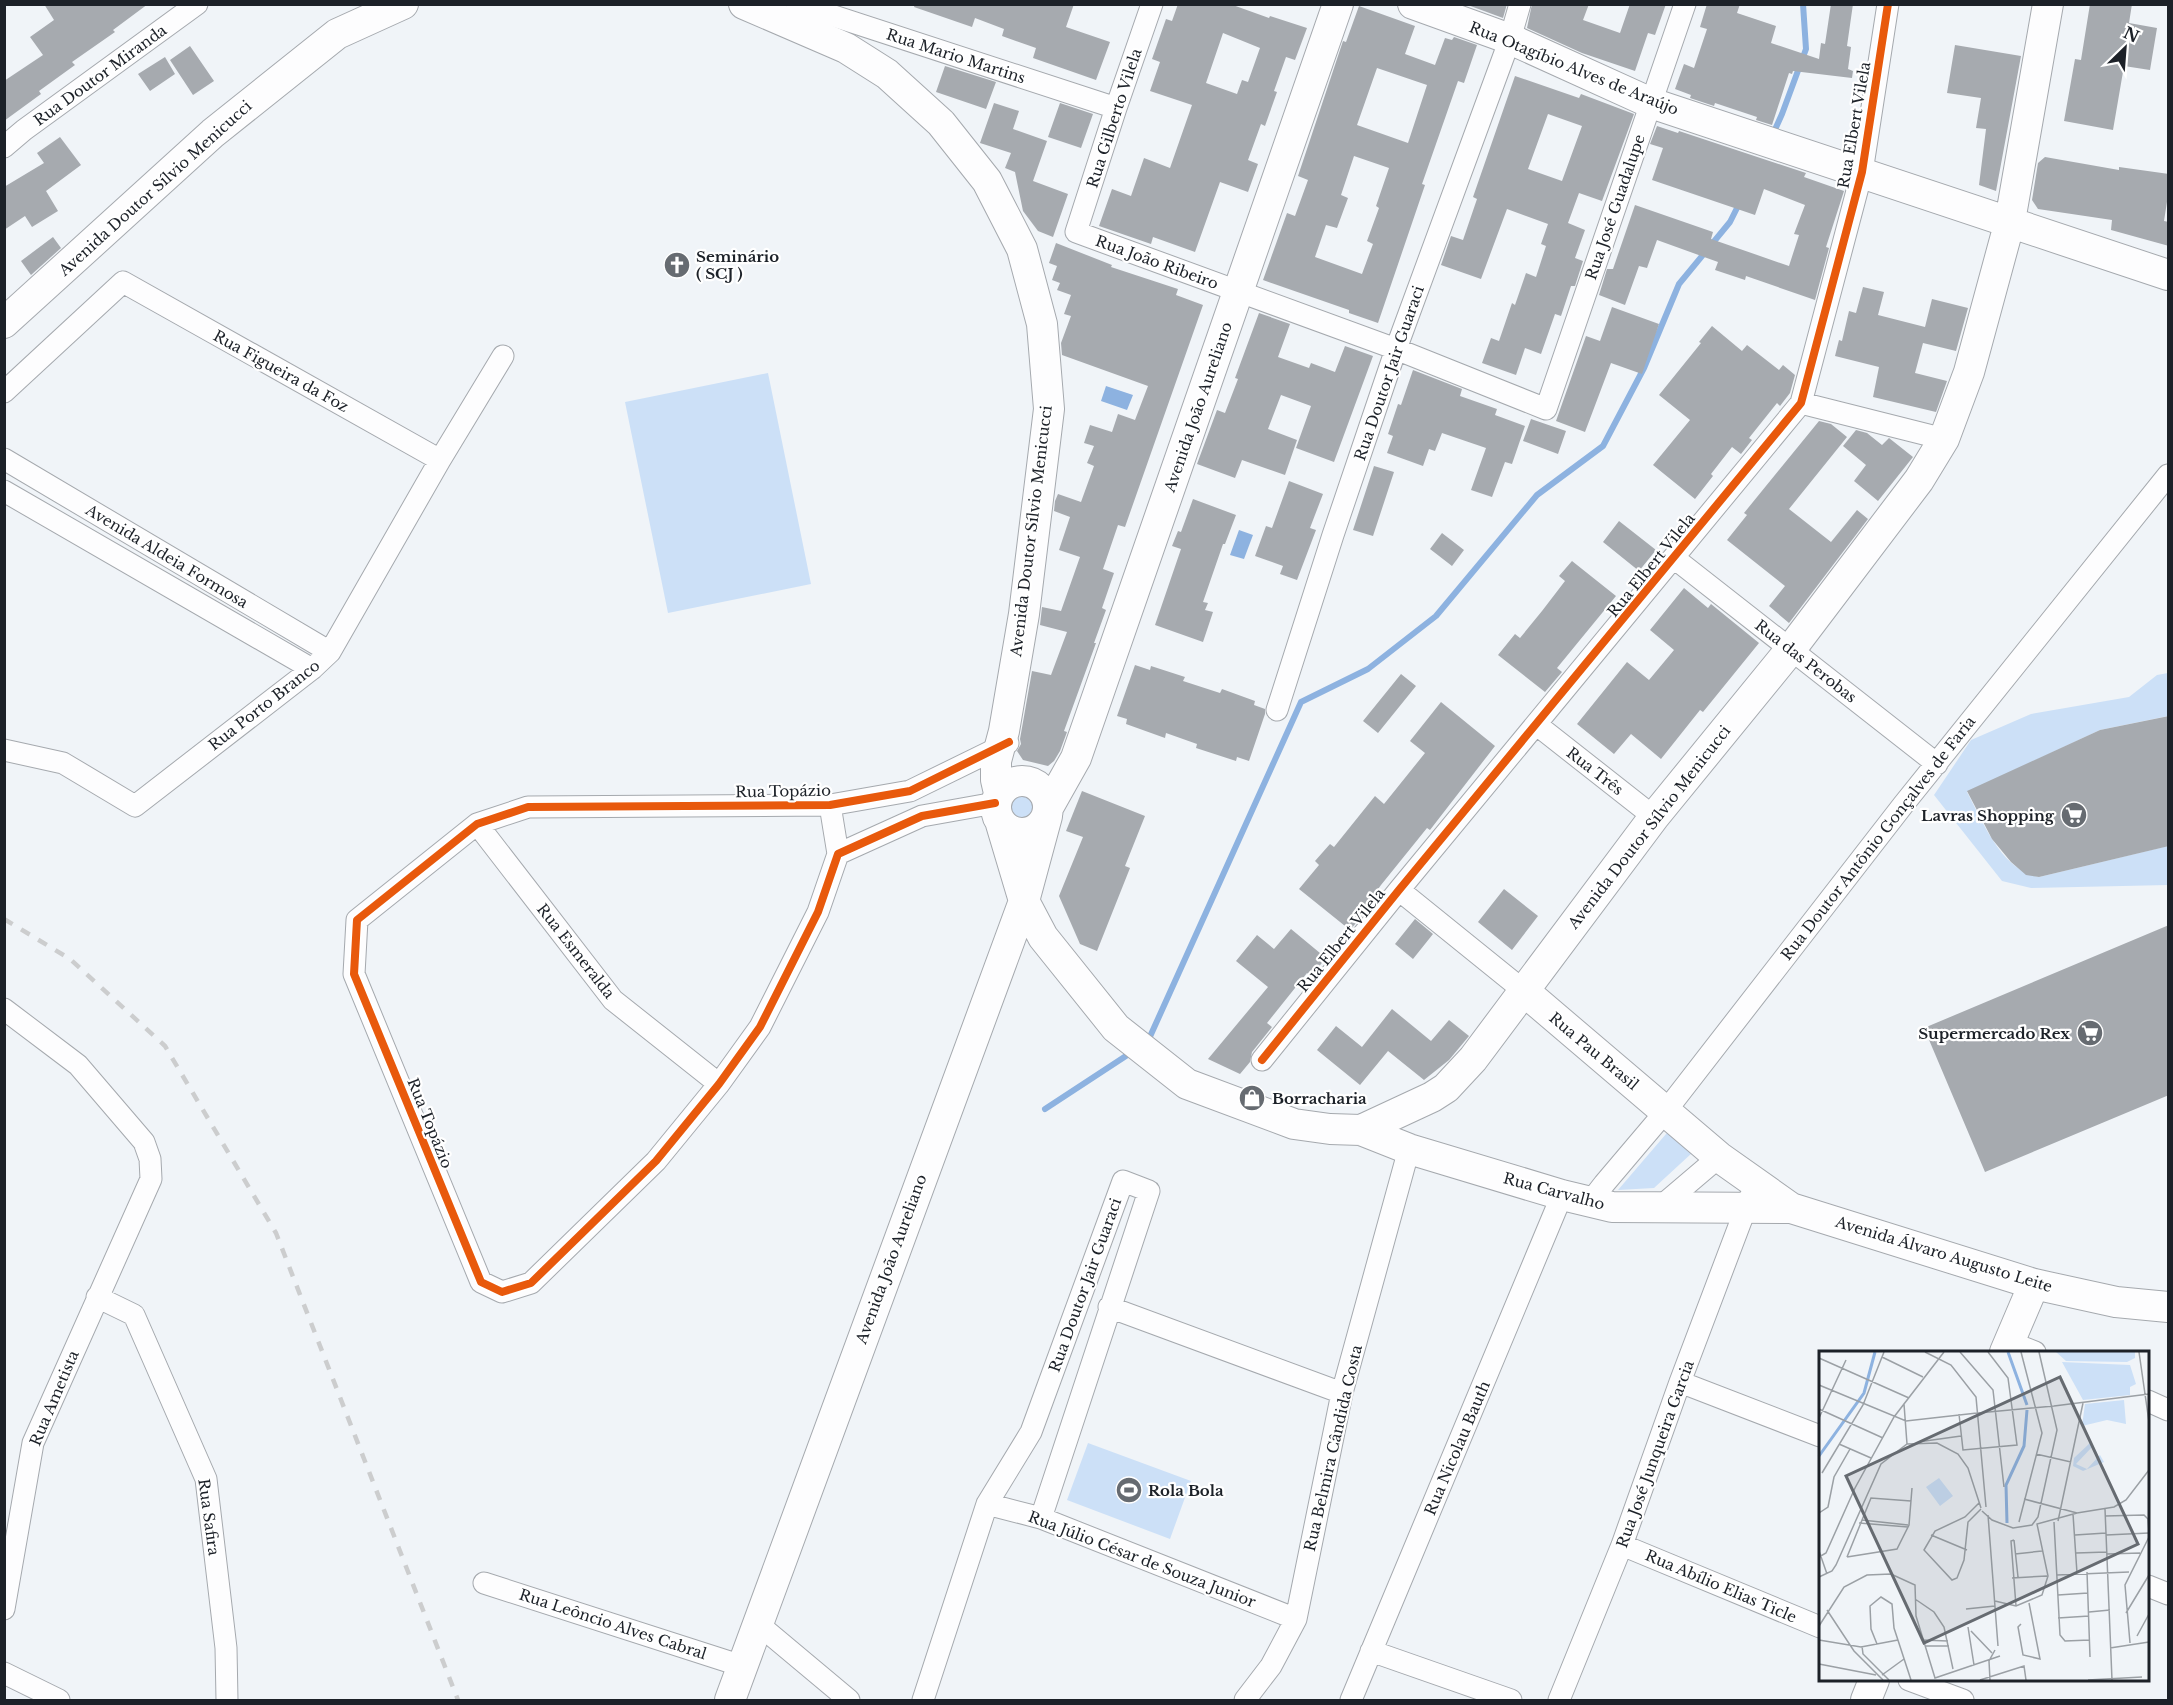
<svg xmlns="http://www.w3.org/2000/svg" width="2173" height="1705" viewBox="0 0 2173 1705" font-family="'Libre Baskerville',serif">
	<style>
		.green { fill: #cce0f7 }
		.water { fill: #8db2e0 }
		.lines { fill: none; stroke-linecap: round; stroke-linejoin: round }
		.stream { stroke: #8db2e0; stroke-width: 6 }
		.building { fill: #a6aaaf; fill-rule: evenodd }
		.street-casing { stroke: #a5a9ae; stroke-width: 23 }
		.secondary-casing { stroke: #a5a9ae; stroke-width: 32 }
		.street { stroke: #fdfdfe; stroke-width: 21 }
		.secondary { stroke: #fdfdfe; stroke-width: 30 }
		.rail { stroke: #cccdce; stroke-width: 4.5; stroke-dasharray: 10 10; stroke-linecap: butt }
		.cycleway-casing { stroke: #fff; stroke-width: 11 }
		.cycleway { stroke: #e8590c; stroke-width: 8 }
		.labels { text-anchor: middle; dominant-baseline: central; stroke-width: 4.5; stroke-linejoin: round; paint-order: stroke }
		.street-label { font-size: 15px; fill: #1c2128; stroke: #fff }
		.poi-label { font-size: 15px; font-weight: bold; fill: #1c2128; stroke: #fff; text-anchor: start }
		.inset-river { fill: none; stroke: #8db2e0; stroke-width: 3 }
		.inset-road { fill: none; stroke: #9ba0a5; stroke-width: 1.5 }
		.view { fill: #666b71; fill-opacity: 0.15; stroke: #666b71; stroke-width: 3 }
		.inset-edge { fill: none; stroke: #1c2128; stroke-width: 3 }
	</style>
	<rect width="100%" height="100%" fill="#f0f4f8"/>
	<path class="green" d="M768 373 811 584 668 613 625 402Z
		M2168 673V716L2100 730 1967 792C1983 822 2001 870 2039 877L2168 846V885L2031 888 2002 881 1934 795 1971 740 2031 714 2129 697 2157 675Z
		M1005 808a16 16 0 1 1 32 0a16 16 0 1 1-32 0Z
		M1672 1127 1692 1153 1654 1188 1618 1190Z
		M1088 1443 1191 1481 1170 1539 1067 1500Z"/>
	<path class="water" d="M1106 386 1133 395 1127 410 1101 401Z
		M1239 530 1253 535 1244 559 1230 555Z"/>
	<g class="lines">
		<path class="stream" d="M1773 134 1782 114 1806 49 1803 4
			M1148 1041 1301 702 1368 669 1436 616 1537 495 1603 446 1644 368 1679 284 1730 222 1740 202
			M1045 1109 1132 1052"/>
	</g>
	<path class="building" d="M44 4H148L113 30 115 32 72 62 75 65 39 91 41 94 4 121V81L43 55 30 37 54 20Z
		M915 4H1074L1066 27 1110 42 1096 80 1033 58 1036 48 1002 36 1004 29 975 18 972 27 914 7Z
		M1178 4H1230L1269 18 1270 16 1307 28 1295 60 1286 57 1274 91 1277 92 1265 126 1261 124 1248 160 1258 164 1248 192 1220 182 1195 252 1153 237 1151 244 1099 226 1112 189 1131 196 1144 158 1170 168 1192 105 1150 91 1160 62 1152 59 1166 19 1172 21ZM1223 33 1260 48 1248 82 1242 80 1237 94 1206 83Z
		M1465 4H1507L1503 18Z
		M1532 4H1589L1583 20 1620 33 1630 4H1666L1655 35 1648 33 1635 71 1582 53 1527 28Z
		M1707 4H1740L1737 13 1776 26 1771 43 1819 59 1821 43 1825 44 1831 4H1853L1847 46 1851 47 1848 69 1853 71 1852 78 1793 71 1792 74 1789 73 1772 125 1756 120 1757 117 1715 103 1714 106 1690 98 1691 95 1675 89 1684 64 1694 68 1707 29 1700 27Z
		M2090 4H2132L2129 23 2157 28 2150 70 2124 66 2113 130 2064 121 2075 59 2081 60Z
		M1359 6 1415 26 1405 54 1435 65 1445 38 1452 40 1454 37 1477 45 1464 83 1458 81 1422 184 1425 185 1378 323 1349 313V310L1263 280 1287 213 1295 216 1308 180 1298 176 1343 41 1346 42ZM1377 68 1427 85 1408 143 1357 125ZM1354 156 1389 168 1376 206 1379 208 1367 241 1373 244 1362 274 1315 257 1326 225 1337 228 1348 198 1341 195Z
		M1955 45 2021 56 1996 191 1979 185 1986 129 1976 128 1981 98 1947 93Z
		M190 46 214 81 193 95 170 60Z
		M165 57 175 74 150 91 138 74Z
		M945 66 996 82 986 109 936 92Z
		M1515 76 1579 98 1581 94 1634 114 1602 201 1579 193 1568 223 1585 230 1575 258 1583 261 1575 286H1571L1561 316 1555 314 1541 354 1525 348 1516 375 1482 363 1491 338 1499 341 1512 303 1515 305 1526 273 1536 277 1546 246 1541 244 1548 224 1507 209 1481 279 1441 265 1451 236 1463 240 1477 199 1473 197ZM1548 114 1582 126 1562 181 1528 169Z
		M994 103 1019 111 1013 129 1047 141 1033 181 1068 194 1053 237 1038 231 1023 211 1015 172 1005 168 1011 153 980 143Z
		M1060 103 1093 114 1081 148 1048 137Z
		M1657 126 1678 133 1679 131 1806 173 1804 177 1844 191 1826 247 1829 248 1815 300 1746 276 1745 280 1715 270 1718 262 1657 240 1647 268 1639 266 1625 305 1599 295 1607 269H1613L1635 205 1713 232 1711 239 1789 266 1799 235 1794 234 1805 205 1764 189 1755 215 1652 180 1663 148 1650 144Z
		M60 137 81 165 46 191 58 211 32 227 25 216 4 230V187L44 163 37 153Z
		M2045 157 2119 170V167L2169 174V189L2164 221 2169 222V246L2111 230 2112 220 2038 209 2032 200 2038 163Z
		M53 237 61 248 31 275 21 261Z
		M1056 243 1112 265 1111 267 1178 289 1176 295 1203 305 1125 527 1118 525 1103 569 1114 573 1102 608 1106 610 1094 643H1096L1064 731 1067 732 1060 751 1054 761 1048 766 1023 760 1017 751 1021 744 1020 739 1032 671 1051 675 1067 632 1040 625 1042 607 1061 611 1080 557 1059 550 1070 517 1054 511 1055 501 1058 494 1081 502 1094 466 1087 463 1094 446 1084 443 1090 425 1112 432 1118 414 1135 420 1148 386 1062 355 1061 343 1071 316 1064 314 1071 295 1057 290 1060 283 1052 280 1057 266 1049 263Z
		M1863 287 1884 292 1878 315 1925 327 1932 299 1968 308 1956 351 1923 343 1915 373 1947 381 1936 412 1873 397 1879 367 1835 356 1839 340 1842 341 1849 311 1856 313Z
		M1612 307 1659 324 1642 374 1611 363 1585 432 1556 421 1586 336 1600 341Z
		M1259 313 1290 324 1278 357 1309 368 1311 363 1335 372 1345 346 1373 356 1334 462 1296 448 1311 406 1281 395 1268 429 1297 440 1285 475 1242 460 1235 478 1197 464 1217 410 1225 413 1238 379 1235 378Z
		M1712 326 1742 351 1747 345 1779 370 1783 365 1795 375 1790 393 1780 406 1777 403 1749 438 1752 440 1741 454 1732 447 1711 474 1713 476 1695 499 1653 465 1690 420 1659 395 1701 343 1699 342Z
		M1413 370 1462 389 1460 396 1497 409 1495 415 1525 426 1512 464 1505 462 1492 497 1471 490 1486 448 1442 433 1435 451 1429 449 1423 466 1387 453 1393 436 1388 434 1398 404 1401 405Z
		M1531 419 1566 431 1558 454 1523 441Z
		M1819 421 1831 424 1847 437 1789 509 1831 542 1857 510 1868 519 1789 623 1769 606 1785 586 1727 540 1747 515 1744 513Z
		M1856 430 1867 433 1882 445 1889 438 1913 457 1878 501 1854 481 1866 465 1843 446Z
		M1374 466 1394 472 1373 536 1353 530Z
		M1289 481 1323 494 1310 528 1316 530 1297 580 1280 574 1283 566 1255 556 1266 526 1272 528Z
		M1193 499 1236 515 1225 544H1223L1203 602 1208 603 1205 610 1213 612 1203 642 1155 625 1181 549 1172 546 1178 531 1181 532Z
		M1619 521 1656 550 1639 571 1603 542Z
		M1442 533 1464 550 1452 566 1430 549Z
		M1572 561 1616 596 1557 668 1562 672 1545 692 1498 655 1515 634 1520 638 1542 611 1565 581 1559 576Z
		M1684 588 1708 608 1711 604 1759 643 1703 712 1700 710 1661 759 1631 734 1614 754 1577 724 1627 662 1649 680 1674 650 1650 630Z
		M1135 665 1150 670 1151 666 1185 677 1183 681 1220 693 1222 689 1255 701 1254 705 1265 709V714L1249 761 1237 757 1236 761 1196 748 1197 744 1166 733 1165 738 1126 724 1127 719 1117 716Z
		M1401 674 1416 686 1378 733 1363 721Z
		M1441 702 1495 746 1430 830 1427 828 1381 885 1365 907 1368 909 1350 930 1299 889 1319 865 1315 861 1330 844 1334 847 1375 796 1384 804 1425 753 1410 741Z
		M2169 716V846L2039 877 2026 875 2011 862 1992 839 1967 791 2100 730Z
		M1082 791 1145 816 1125 866 1130 868 1097 951 1080 944 1059 896 1083 837 1066 831Z
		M1504 889 1538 916 1512 950 1478 922Z
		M1415 919 1433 934 1413 959 1395 944Z
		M2169 925V1095L1985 1172 1924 1028Z
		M1291 929 1326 958 1311 976 1307 973 1267 1023 1272 1027 1252 1052 1250 1062 1240 1074 1208 1059 1268 987 1236 961 1257 935 1274 949Z
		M1392 1009 1431 1041 1449 1020 1469 1036 1449 1060 1424 1080 1388 1051 1360 1085 1317 1050 1336 1026 1362 1047Z"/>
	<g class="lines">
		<defs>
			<path id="street" d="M797 4 1116 108
				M1152 4 1116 108 1076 232 1396 349 1546 409 1685 4
				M4 147 24 130 197 4
				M4 392 123 282 440 460
				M1801 403 1944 439
				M4 459 330 652
				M4 491 312 669
				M1674 558 1937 764
				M1277 710 1333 535 1396 349 1510 39 1520 4
				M1537 725 1654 817
				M4 750 63 763 135 806 312 669 330 652 440 460 503 356
				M995 803 922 816 838 854 818 912 760 1027 719 1084 656 1161 531 1283 502 1292 481 1282 354 974 357 920 477 824 528 807 830 805 910 791 1008 743
				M830 805 838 854
				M477 824 613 1000 719 1084
				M1399 890 1524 991
				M4 1009 78 1065 144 1142 150 1159 151 1179 33 1443 4 1609
				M1262 1060 1399 890 1801 403 1862 172 1888 4
				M1590 1202 1604 1184 1665 1112 1903 805 2168 475
				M1659 1208 1719 1157
				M97 1297 134 1315 206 1479 226 1648 227 1700
				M1109 1307 1342 1393
				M2009 1342 2035 1352
				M1680 1382 1820 1436
				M2148 1401 2168 1410
				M987 1504 1041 1518 1296 1619
				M1622 1545 1820 1627
				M484 1583 742 1666
				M2148 1586 2168 1594
				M757 1623 849 1700
				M1371 1651 1511 1700
				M4 1673 59 1700
				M1909 1680 1963 1700
				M923 1700 987 1504 1031 1432 1123 1181 1149 1191 1041 1518
				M1245 1700 1271 1666 1296 1619 1342 1393 1409 1149
				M1351 1700 1562 1195
				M1559 1700 1622 1545 1680 1382 1750 1197"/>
			<path id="secondary" d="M744 4 846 48 887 74 941 123 987 181 1022 249 1042 324 1049 409 1024 614 1004 731 996 761V780L999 793
				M1413 4 1510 39 1651 103 2168 275
				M4 323 213 133 337 34 403 4
				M996 807a26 26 0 1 1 52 0a26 26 0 1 1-52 0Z
				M1049 806 1076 758 1338 4
				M1001 824 1024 901 1043 937 1116 1028 1187 1084 1294 1124 1330 1129 1361 1130 1432 1097 1446 1088 1473 1059 1654 817 1791 649 1919 480 1944 439 1969 372 2010 221 2048 4
				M1524 991 1719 1157 1791 1208 2034 1284 2116 1302 2168 1307
				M1361 1130 1409 1149 1562 1195 1612 1207 1791 1208
				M2005 1352 2034 1284
				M730 1700 1024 901 1047 816
				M1866 1700 1874 1680"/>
		</defs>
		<use href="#street" class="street-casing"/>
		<use href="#secondary" class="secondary-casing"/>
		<use href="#street" class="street"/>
		<use href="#secondary" class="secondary"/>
		<path class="rail" d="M4 919 70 959 165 1046 276 1233 458 1700"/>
		<defs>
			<path id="cycleway" d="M995 803 922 816 838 854 818 912 760 1027 719 1084 656 1161 531 1283 502 1292 481 1282 354 974 357 920 477 824 528 807 830 805 910 791 1009 742
				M1262 1060 1399 890 1801 403 1862 172 1888 4"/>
		</defs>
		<use href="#cycleway" class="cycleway-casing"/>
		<use href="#cycleway" class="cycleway"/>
	</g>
	<defs>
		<symbol id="church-disc" viewBox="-11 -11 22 22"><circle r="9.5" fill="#666b71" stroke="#fff"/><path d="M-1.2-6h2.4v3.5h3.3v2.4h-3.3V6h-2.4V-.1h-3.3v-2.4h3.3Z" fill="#fff"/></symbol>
		<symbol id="supermarket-disc" viewBox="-11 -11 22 22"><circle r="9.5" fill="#666b71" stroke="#fff"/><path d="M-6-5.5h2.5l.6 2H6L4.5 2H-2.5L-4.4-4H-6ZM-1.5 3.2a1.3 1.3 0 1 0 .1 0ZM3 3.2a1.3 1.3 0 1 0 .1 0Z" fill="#fff"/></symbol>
		<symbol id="shop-disc" viewBox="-11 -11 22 22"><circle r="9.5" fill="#666b71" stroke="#fff"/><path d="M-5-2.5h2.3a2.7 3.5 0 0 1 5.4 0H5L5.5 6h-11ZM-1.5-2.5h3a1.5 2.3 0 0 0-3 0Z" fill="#fff"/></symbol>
		<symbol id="stadium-disc" viewBox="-11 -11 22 22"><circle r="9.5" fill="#666b71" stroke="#fff"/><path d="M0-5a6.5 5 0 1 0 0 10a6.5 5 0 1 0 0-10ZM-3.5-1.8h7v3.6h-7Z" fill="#fff"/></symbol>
	</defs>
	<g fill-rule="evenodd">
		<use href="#church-disc" x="662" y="250" width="30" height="30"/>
		<use href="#supermarket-disc" x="2059" y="800" width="30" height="30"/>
		<use href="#supermarket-disc" x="2075" y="1018" width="30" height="30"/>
		<use href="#shop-disc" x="1237" y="1083" width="30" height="30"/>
		<use href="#stadium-disc" x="1114" y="1475" width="30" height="30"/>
	</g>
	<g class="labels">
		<g class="street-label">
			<text transform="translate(956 56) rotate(18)">Rua Mario Martins</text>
			<text transform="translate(1574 68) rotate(22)">Rua Otagíbio Alves de Araújo</text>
			<text transform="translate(100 75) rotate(-36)">Rua Doutor Miranda</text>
			<text transform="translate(1114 118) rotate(-72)">Rua Gilberto Vilela</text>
			<text transform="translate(1854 125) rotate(-80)">Rua Elbert Vilela</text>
			<text transform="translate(155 188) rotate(-42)">Avenida Doutor Sílvio Menicucci</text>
			<text transform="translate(1615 207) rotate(-71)">Rua José Guadalupe</text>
			<text transform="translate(1157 262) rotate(20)">Rua João Ribeiro</text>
			<text transform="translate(281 371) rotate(29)">Rua Figueira da Foz</text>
			<text transform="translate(1389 373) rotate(-71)">Rua Doutor Jair Guaraci</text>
			<text transform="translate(1198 407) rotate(-71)">Avenida João Aureliano</text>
			<text transform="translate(1031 531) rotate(-83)">Avenida Doutor Sílvio Menicucci</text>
			<text transform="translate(167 556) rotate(31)">Avenida Aldeia Formosa</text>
			<text transform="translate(1651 565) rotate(-51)">Rua Elbert Vilela</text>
			<text transform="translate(1806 661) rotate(38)">Rua das Perobas</text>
			<text transform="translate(264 705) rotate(-38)">Rua Porto Branco</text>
			<text transform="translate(1595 771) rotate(38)">Rua Três</text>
			<text transform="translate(783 791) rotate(-1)">Rua Topázio</text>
			<text transform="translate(1649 827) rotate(-52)">Avenida Doutor Sílvio Menicucci</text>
			<text transform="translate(1878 838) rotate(-52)">Rua Doutor Antônio Gonçalves de Faria</text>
			<text transform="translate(1341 940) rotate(-51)">Rua Elbert Vilela</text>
			<text transform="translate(576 951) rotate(52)">Rua Esmeralda</text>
			<text transform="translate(1594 1051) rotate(40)">Rua Pau Brasil</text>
			<text transform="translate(430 1123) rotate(68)">Rua Topázio</text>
			<text transform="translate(1554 1191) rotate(15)">Rua Carvalho</text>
			<text transform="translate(1944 1254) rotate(17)">Avenida Álvaro Augusto Leite</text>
			<text transform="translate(891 1259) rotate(-70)">Avenida João Aureliano</text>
			<text transform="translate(1085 1285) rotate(-70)">Rua Doutor Jair Guaraci</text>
			<text transform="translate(54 1398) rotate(-67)">Rua Ametista</text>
			<text transform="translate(1333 1448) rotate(-77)">Rua Belmira Cândida Costa</text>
			<text transform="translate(1457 1448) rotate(-67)">Rua Nicolau Bauth</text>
			<text transform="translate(1655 1454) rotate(-70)">Rua José Junqueira Garcia</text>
			<text transform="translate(209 1517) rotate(82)">Rua Safira</text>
			<text transform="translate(1142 1559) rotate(21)">Rua Júlio César de Souza Junior</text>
			<text transform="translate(1721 1586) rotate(23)">Rua Abílio Elias Ticle</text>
			<text transform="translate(613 1624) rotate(18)">Rua Leôncio Alves Cabral</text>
		</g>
		<g class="poi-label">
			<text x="696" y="256">Seminário<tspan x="696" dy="17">( SCJ )</tspan></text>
			<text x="2054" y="815" text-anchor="end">Lavras Shopping</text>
			<text x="2070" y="1033" text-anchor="end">Supermercado Rex</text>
			<text x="1272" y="1098">Borracharia</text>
			<text x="1148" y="1490">Rola Bola</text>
		</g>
	</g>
	<g transform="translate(1819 1351)">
		<rect width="330" height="330" fill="#f0f4f8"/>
		<path d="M237 1H316V7L308 11 247 10ZM243 11 311 14 317 33 311 36V44L264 49ZM305 49 307 73 288 69 263 75 266 53ZM272 91 274 95 257 113 268 118 281 104 285 111 264 120 254 115 255 107ZM120 127 134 145 121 155 107 136Z" fill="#cce0f7"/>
		<path class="inset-river" d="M189 1 208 54M0 105 45 42 56 1M188 172 187 134 205 95 208 59"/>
		<path class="inset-road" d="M106 1 132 14 157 46 167 156M141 1 174 39 185 136M320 1 330 71M63 6 104 26M0 7 90 47M0 34 87 70 158 62M85 53 88 93M235 55 330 43M0 58 64 87M159 62 235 55M140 63 144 99 198 94 189 27 169 1M0 67 27 9M99 91 142 85M20 93 52 107M217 103 252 111M3 122 44 54 65 1M205 148 258 162 295 156 307 149 330 119M160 152 146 166 116 180 105 199 133 229 138 227 145 209 149 171 162 158M286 158 293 329M163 160 173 169 194 177 213 174 219 166 238 79 220 1M0 162 9 156 15 126 31 98M254 163 258 222M169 164 179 295M286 165 325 164 329 168 330 181M43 169 89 174M239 170 264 52M200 171 223 82 202 1M235 171 241 284 246 290 271 289M40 172 89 176M112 184 148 199M256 184 287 182M287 184 330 182M195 189 192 190 197 255M195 189 199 226M0 200 8 223M257 202 288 201M196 203 223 200M288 203 321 202M0 206 7 202 36 137 75 66 125 1M28 206 78 198 90 174 93 137M28 206 52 147 92 150M268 221 271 306M238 224 310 221M0 226 13 220 17 214 62 113 88 93 118 92 139 103 149 117 162 157M193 227 228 225M239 244 269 242M96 248 115 261 125 276 134 318M176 250 197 255 223 244 229 225 218 173 258 162M147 258 176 255M8 259 35 300 64 329M270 261 291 259M307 262 330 224M239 267 270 265M202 273 199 276 204 304 221 308 210 252M0 275 25 236 48 224 72 223 96 234 97 265 116 327 181 305M149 276 155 314M152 280 173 302M318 285 330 263M0 289 42 296 79 289M103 289 129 290M311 292 306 234 330 186M58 293 52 278 51 255 62 246 73 253 75 277 92 329M43 295 44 303 70 329M106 295H130M291 297 330 291M0 313 57 324M63 324 85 308M161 329 205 315 207 329M171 329 170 310 176 299M269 329 323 326"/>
		<path class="view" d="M241 26 319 193 105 292 27 125Z"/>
		<rect width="330" height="330" class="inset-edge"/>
	</g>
	<rect width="2173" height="1705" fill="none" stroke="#1c2128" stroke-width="12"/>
	<g transform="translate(2125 48) rotate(25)" stroke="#ffffff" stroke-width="4.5" paint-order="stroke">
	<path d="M0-4.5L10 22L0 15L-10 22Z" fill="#1c2128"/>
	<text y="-9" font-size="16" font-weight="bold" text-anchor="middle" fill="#1c2128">N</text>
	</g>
</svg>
